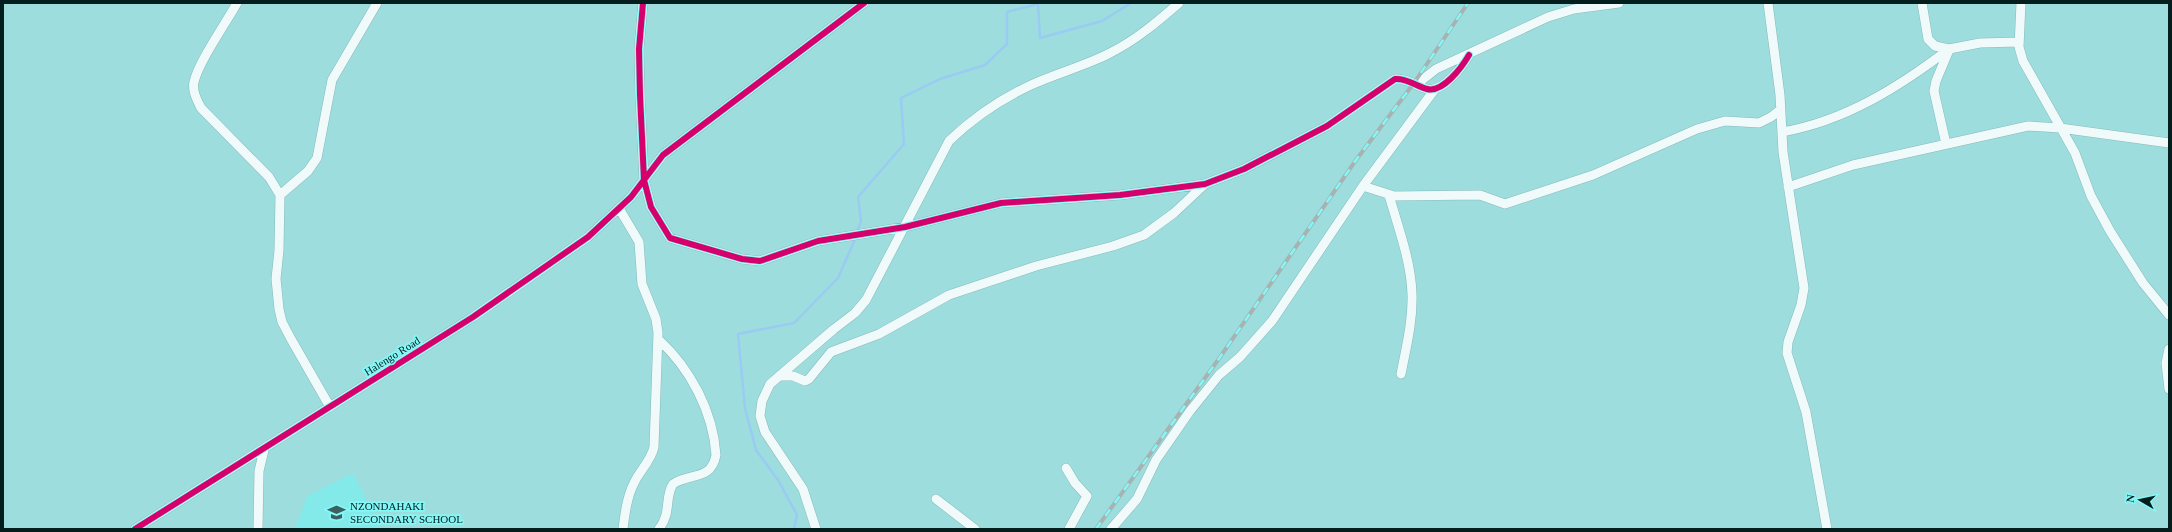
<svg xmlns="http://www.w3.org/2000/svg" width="2172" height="532" viewBox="0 0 2172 532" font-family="Georgia,serif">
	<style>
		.built { fill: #84e9e9 }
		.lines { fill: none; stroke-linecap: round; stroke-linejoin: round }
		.stream { stroke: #9acbf2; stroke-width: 2.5 }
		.minor-casing { stroke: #87baba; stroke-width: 10 }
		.minor { stroke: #f0fafa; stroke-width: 9 }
		.rail-casing { stroke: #a6b3b3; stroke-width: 4 }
		.rail { stroke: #84f7f7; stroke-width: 2.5; stroke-dasharray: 8; stroke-linecap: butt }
		.cycleway-casing { stroke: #84f7f7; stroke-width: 8 }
		.cycleway { stroke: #d6006c; stroke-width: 6 }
		.labels { text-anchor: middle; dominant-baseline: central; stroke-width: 3.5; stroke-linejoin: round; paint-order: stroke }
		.street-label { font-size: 11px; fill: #041e1e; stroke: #84f7f7 }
		.poi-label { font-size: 11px; fill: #041e1e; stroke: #84f7f7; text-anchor: start }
	</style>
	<rect width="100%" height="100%" fill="#9edddd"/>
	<path class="built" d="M353 473 381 529H295L307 496Z"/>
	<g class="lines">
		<path class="stream" d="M857 233 861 221 858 197 904 144 901 98 940 79 985 65 1007 44V12L1038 4 1040 38 1102 21 1131 3
			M794 529 797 515 778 480 756 450 745 408 738 334 794 323 838 278 856 237"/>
		<defs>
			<path id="minor" d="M237 3C226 23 199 61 194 82 192 91 197 100 201 108L269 177 280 195 279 250 276 279 279 309 282 322 291 339 330 407
				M643 3 639 49 640 95 644 180 651 207 670 238 742 259 760 261 818 241 905 227 1001 203 1120 195 1205 184 1244 169 1327 126 1395 79C1407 78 1416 86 1427 89 1443 93 1462 67 1469 55
				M1768 3 1780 95 1783 152 1804 288 1801 305 1788 342 1787 353 1806 412 1827 529
				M1922 3 1928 39 1935 46 1949 49 1980 43 2019 42
				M2021 3 2019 47 2023 61 2075 153 2091 196 2110 231 2143 283 2169 315
				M1417 84 1436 69 1548 17 1574 9 1619 3
				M1782 132C1845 121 1899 87 1949 49
				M1946 144 1934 91 1936 81 1949 50
				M1363 186 1394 196 1480 195 1505 204 1593 175 1697 129 1725 121 1759 123 1771 117 1780 110
				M1788 187 1853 165 2028 126 2060 128 2169 143
				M280 195 308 171 317 158 332 80 377 3
				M1389 195C1398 227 1411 261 1412 294 1413 321 1406 348 1401 374
				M620 210 639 242 642 284 656 319 658 333 654 447C651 461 640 470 634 483 627 497 625 513 623 529
				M658 339C690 368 713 411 716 455 711 482 689 472 673 484 664 498 672 512 659 529
				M2169 349 2166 363 2169 389
				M779 376H793L805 381 809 379 831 352 879 334 949 295 1036 266 1113 246 1144 235 1174 213 1205 184
				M1066 468 1075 483 1087 496 1069 529
				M936 499 975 529
				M135 529 473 317 588 237 631 197 663 155 864 3
				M258 529 259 471 264 450
				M816 529 803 489 765 432 760 416 762 401 770 384 834 329 855 313 866 300 949 141C972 119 1001 99 1031 85 1057 73 1085 66 1110 53 1136 40 1157 22 1179 3
				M1111 529 1137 499 1156 460 1190 411 1219 375 1240 357 1272 321 1363 186 1435 89"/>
		</defs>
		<use href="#minor" class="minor-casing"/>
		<use href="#minor" class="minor"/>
		<defs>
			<path id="rail" d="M1096 529 1218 360 1356 160 1414 83 1468 3"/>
		</defs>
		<use href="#rail" class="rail-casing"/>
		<use href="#rail" class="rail"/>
		<defs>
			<path id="cycleway" d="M643 3 639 49 640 95 644 180 651 207 670 238 742 259 760 261 818 241 905 227 1001 203 1120 195 1205 184 1244 169 1327 126 1395 79C1407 78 1416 86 1427 89 1443 93 1462 67 1469 55
				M135 529 473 317 588 237 631 197 663 155 864 3"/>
		</defs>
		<use href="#cycleway" class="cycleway-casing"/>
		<use href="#cycleway" class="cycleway"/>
	</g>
	<defs>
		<symbol id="school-bare" viewBox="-9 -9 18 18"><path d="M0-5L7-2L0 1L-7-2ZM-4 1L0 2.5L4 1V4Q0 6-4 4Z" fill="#3a6161" stroke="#84f7f7" stroke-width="2.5" paint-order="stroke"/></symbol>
	</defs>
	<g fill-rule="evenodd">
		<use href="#school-bare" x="324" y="500" width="25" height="25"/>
	</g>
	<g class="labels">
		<g class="street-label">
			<text transform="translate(392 356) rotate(-32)">Halengo Road</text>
		</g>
		<g class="poi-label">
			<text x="350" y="506">NZONDAHAKI<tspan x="350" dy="13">SECONDARY SCHOOL</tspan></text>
		</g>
	</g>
	<rect width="2172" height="532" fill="none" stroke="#041e1e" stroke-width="8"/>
	<g transform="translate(2140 500) rotate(279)" stroke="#84f7f7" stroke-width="3" paint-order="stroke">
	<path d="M0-3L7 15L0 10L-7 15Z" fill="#041e1e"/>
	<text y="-6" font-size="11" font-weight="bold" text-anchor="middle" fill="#041e1e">N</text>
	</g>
</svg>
